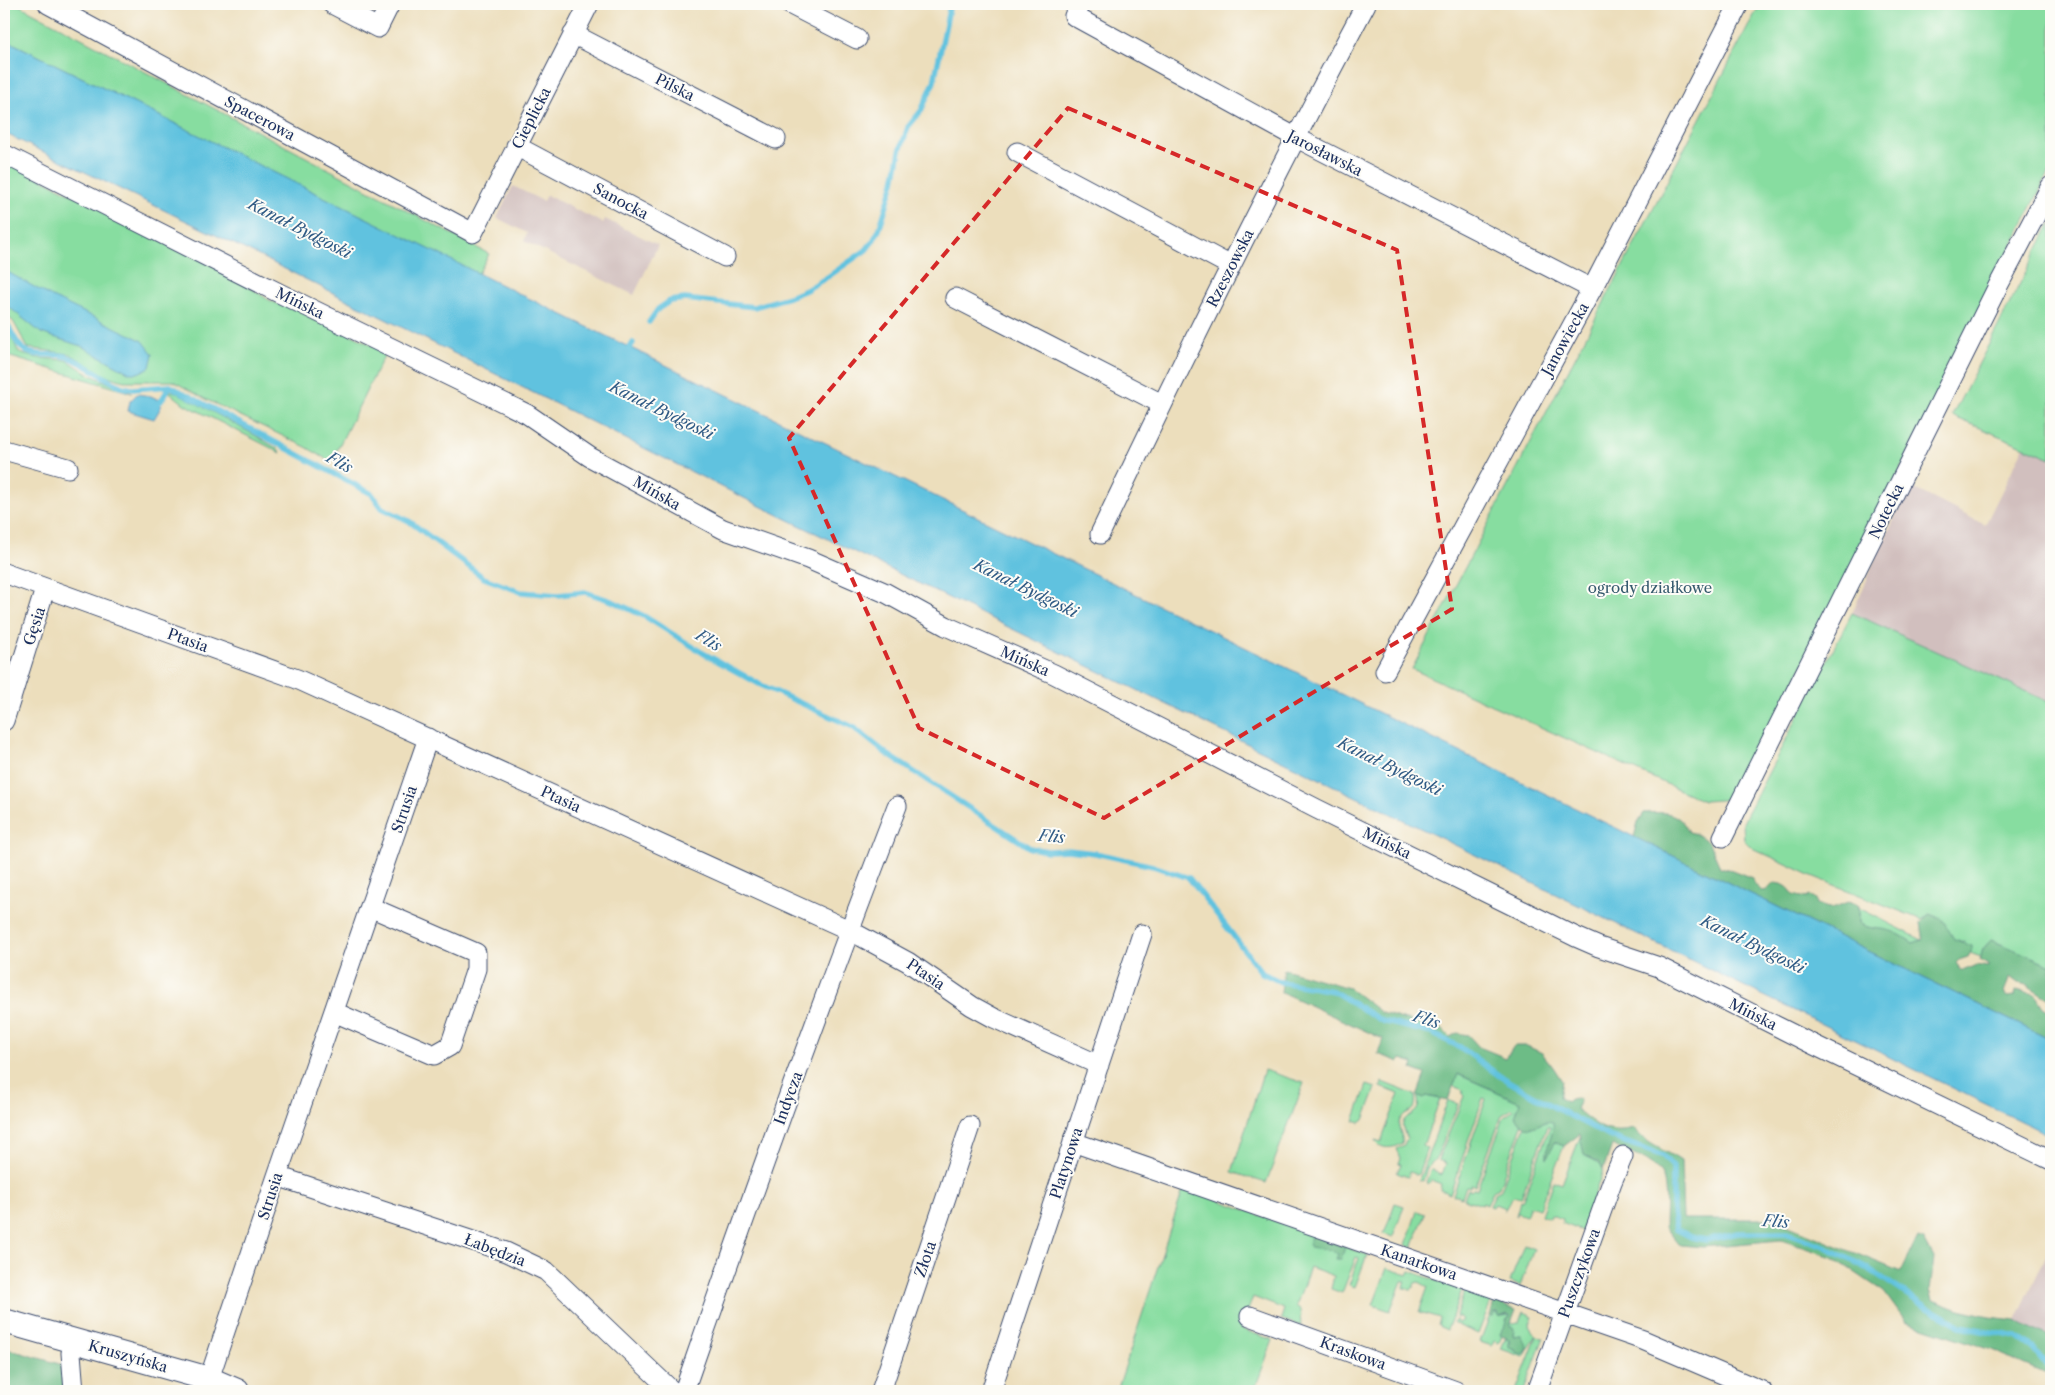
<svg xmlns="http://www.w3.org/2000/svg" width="2055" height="1395" viewBox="0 0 2055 1395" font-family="'Libre Caslon Text',serif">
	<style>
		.industrial { fill: #d1bfbe }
		.green { fill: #87dda0; stroke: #51867f }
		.forest { fill: #6dbc86; stroke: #447672 }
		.water { fill: #61c2df; stroke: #3e789e }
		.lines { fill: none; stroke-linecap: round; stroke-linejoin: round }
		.stream { stroke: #61c2df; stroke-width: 5.5 }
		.minor-casing { stroke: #3a496c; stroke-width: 21 }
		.tertiary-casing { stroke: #3a496c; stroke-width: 26 }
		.minor { stroke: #fff; stroke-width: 19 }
		.tertiary { stroke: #fff; stroke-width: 24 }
		.marked { fill: none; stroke: #d62828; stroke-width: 4; stroke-dasharray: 10 6; stroke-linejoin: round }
		.labels { text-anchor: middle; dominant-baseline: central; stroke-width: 4; stroke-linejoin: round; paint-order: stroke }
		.street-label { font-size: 15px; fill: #1b2f5e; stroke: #fdfcf7 }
		.park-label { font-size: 15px; fill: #365a6e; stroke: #fdfcf7 }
		.water-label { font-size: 16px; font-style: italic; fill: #305b85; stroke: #fdfcf7 }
	</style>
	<rect width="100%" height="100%" fill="#fdfcf7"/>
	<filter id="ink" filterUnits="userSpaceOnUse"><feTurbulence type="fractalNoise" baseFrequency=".02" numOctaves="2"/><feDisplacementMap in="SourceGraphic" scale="10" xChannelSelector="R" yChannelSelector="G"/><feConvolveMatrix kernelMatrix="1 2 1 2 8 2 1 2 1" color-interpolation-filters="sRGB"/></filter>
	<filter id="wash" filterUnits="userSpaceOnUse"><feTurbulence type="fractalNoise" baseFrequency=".0096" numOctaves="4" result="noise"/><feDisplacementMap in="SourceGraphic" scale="20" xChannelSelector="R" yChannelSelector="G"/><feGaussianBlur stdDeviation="1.12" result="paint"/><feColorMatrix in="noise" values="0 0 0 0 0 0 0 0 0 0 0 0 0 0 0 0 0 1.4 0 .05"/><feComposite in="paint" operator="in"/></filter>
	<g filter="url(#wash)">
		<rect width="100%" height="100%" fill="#ecdebc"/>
		<path class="industrial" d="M513 186 543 201 546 195 603 223 605 219 658 245 634 295 524 241 527 233 497 218Z
			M2025 444 2051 455V703L1852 613 1909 486 1985 525Z
			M2051 1245V1339L2016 1320Z"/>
		<path class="green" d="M4 4H17L489 254 478 274 4 39Z
			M1760 4H2051V168L1736 799 1704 801 1412 669Z
			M4 160 234 276 267 299 278 304 300 309 386 352 331 462 306 447 205 399 173 381H124L107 376 70 354 28 348 13 321 4 315Z
			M2051 223V458L1952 416Z
			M4 325 12 337 18 351 22 354 38 358 67 360 90 375 132 393 4 355Z
			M167 390 176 392 253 434 278 449 281 453 184 404Z
			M1852 613 2051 703V965L1991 940 1983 949 1981 957 1970 953 1972 950 1964 942 1954 939 1950 935 1942 919 1929 914 1922 920 1812 876 1752 848 1744 840 1743 823 1747 814Z
			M1859 908 1922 940 1913 943C1905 938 1897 933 1887 931 1876 928 1868 929 1859 923Z
			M1264 1070 1304 1083 1266 1183 1232 1172Z
			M1457 1074 1520 1102 1518 1119 1522 1125 1499 1188 1493 1191 1487 1205 1483 1203 1482 1205 1464 1199 1468 1189 1471 1190 1473 1188 1477 1189 1504 1117 1513 1111 1512 1109 1502 1115 1475 1186 1471 1184 1470 1187 1466 1186 1462 1198 1453 1195 1486 1099 1483 1098 1450 1194 1440 1190 1441 1184 1431 1180 1429 1184 1426 1182 1431 1169 1442 1175 1446 1163 1438 1160 1464 1096 1462 1094 1463 1090 1453 1086Z
			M1382 1082 1415 1095C1417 1118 1408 1106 1400 1120 1396 1128 1404 1135 1402 1143 1393 1149 1380 1150 1375 1140L1381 1142 1399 1094 1381 1087Z
			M1367 1085 1376 1088 1364 1120 1360 1123 1354 1121Z
			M1417 1096 1424 1099 1425 1096 1440 1099 1423 1146 1427 1148 1418 1175 1410 1172 1408 1177 1397 1173 1401 1164 1398 1163 1400 1158 1396 1149 1404 1145 1407 1138C1391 1109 1426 1122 1417 1096Z
			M1448 1100 1458 1104 1437 1157 1427 1168 1423 1181 1419 1180Z
			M1540 1112 1561 1121 1554 1142 1564 1146 1539 1209 1530 1206 1526 1216 1517 1213 1516 1216 1520 1201 1522 1202 1550 1126H1547L1521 1198 1513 1196 1504 1211 1505 1208 1495 1204 1493 1207 1490 1206 1495 1193 1501 1190 1525 1126 1532 1128Z
			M1580 1137 1583 1142 1584 1155C1592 1160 1600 1161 1603 1170L1582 1231 1562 1223 1563 1219 1551 1215 1550 1218 1541 1215 1553 1181 1562 1184Z
			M1184 1187 1367 1255 1355 1287 1349 1285 1359 1258 1356 1257 1342 1293 1331 1289 1334 1276 1310 1267 1296 1306 1300 1309 1301 1326 1281 1319 1284 1309 1253 1297 1241 1329 1273 1340 1254 1391H1117Z
			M1395 1203 1404 1206 1393 1237 1384 1234Z
			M1417 1211 1425 1214 1412 1248 1406 1245Z
			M1524 1245 1534 1249 1520 1286 1510 1282Z
			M1387 1268 1408 1275 1410 1271 1462 1290 1447 1330 1438 1326 1440 1318 1419 1312 1428 1287 1419 1282 1415 1283 1412 1289 1403 1288 1406 1281H1402L1390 1311 1373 1305Z
			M1465 1291 1491 1301 1478 1334 1453 1323 1455 1319 1458 1323 1462 1320 1459 1316 1455 1318Z
			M1524 1312 1533 1316 1529 1326 1536 1336 1524 1357 1501 1349 1506 1337 1509 1339 1508 1343 1516 1351 1527 1346 1521 1335 1513 1336 1514 1331 1510 1327 1511 1323 1515 1324 1520 1322Z
			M1495 1313 1502 1316 1510 1315 1509 1318 1506 1320 1508 1323 1500 1334 1502 1336 1499 1343 1494 1341 1492 1346 1480 1342 1490 1315H1494Z
			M1537 1336 1544 1337 1524 1391H1516Z"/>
		<path class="forest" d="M1644 813C1666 812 1678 811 1689 832 1711 838 1711 848 1720 867L1732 870 1752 878 1754 884 1762 891 1767 890 1774 883C1784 884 1789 886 1793 895L1806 898 1810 896 1816 900 1817 904C1821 905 1826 908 1830 908 1842 907 1847 897 1859 906V923C1868 929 1876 928 1887 930 1897 932 1905 938 1913 943L1922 940 1923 935 1921 923 1929 914 1942 919 1954 939 1972 946V950L1968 957 1959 960 1956 963 1961 970H1965L1976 965 1989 967V965L1980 960 1983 949 1991 940 2051 965V1000L2027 985 2018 983 2010 977 2004 992 2008 997 2015 996 2016 990 2035 994 2043 1007 2051 1012V1040L1634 837 1638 822Z
			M1284 969 1349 988 1382 1013 1423 1025 1427 1020 1436 1023 1450 1037 1457 1033 1468 1035 1479 1047 1506 1058 1514 1046H1527L1542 1053 1553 1067 1562 1081 1559 1098 1567 1102C1571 1098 1575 1097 1580 1100L1576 1109C1597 1125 1606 1136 1634 1129 1646 1144 1665 1150 1681 1161L1683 1219H1772L1901 1272 1918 1237 1924 1239 1934 1258 1930 1290 1933 1300 1959 1310 1989 1317 2016 1320 2051 1339V1376L1992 1350 1905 1321 1884 1292 1832 1257 1781 1240 1703 1247 1680 1245 1665 1227C1667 1165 1667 1170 1612 1145L1603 1170 1599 1162 1584 1155 1580 1134 1564 1146 1554 1142 1547 1159C1545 1146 1555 1133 1553 1122 1543 1119 1532 1132 1524 1126 1520 1123 1520 1120 1515 1117L1520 1102 1458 1074 1448 1100 1426 1096 1424 1099 1417 1096 1425 1074 1412 1069 1414 1063 1401 1059 1399 1062 1378 1054 1383 1039 1281 992Z
			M1312 1235 1345 1247 1341 1259H1336L1338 1254 1330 1250 1310 1247 1308 1245Z
			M1494 1302 1516 1310 1510 1326 1514 1328 1513 1336 1521 1335 1528 1347 1527 1351 1523 1354 1518 1353 1515 1349 1509 1347V1339L1501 1336 1500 1334 1507 1323 1506 1320 1509 1318 1510 1315 1508 1314 1499 1317 1498 1313H1495L1493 1317 1490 1316Z
			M4 1348 63 1365 65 1391H4Z"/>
		<path class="water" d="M4 39 524 296 2051 1040V1136L750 501 261 257 4 133Z
			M4 270 52 297 143 341 153 354 150 367 138 373H130L81 346 41 333 4 303Z
			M137 394 151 396 161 401 160 409 154 419 128 411 130 401Z"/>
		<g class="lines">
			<path class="stream" d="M4 320C12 329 15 345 26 351 38 358 55 352 68 357 87 364 103 378 122 387L132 389 170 386 372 494 382 508 409 521 484 578 521 592 558 595 585 592 612 601 644 616 703 653 761 685 853 727 887 754 1030 848 1048 851 1068 850 1095 853 1153 866 1189 878 1262 973 1281 982 1333 991 1382 1021 1431 1033 1460 1047 1501 1077 1554 1107 1609 1136 1663 1156 1673 1167V1211L1676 1229 1691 1237 1706 1240 1738 1233H1787L1824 1246 1869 1269 1921 1304 1961 1326 2017 1337 2033 1348 2051 1371
				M649 322 658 309 670 301 685 299 754 307 789 297 806 290 829 276 866 250 873 241 879 230 894 182 900 151 908 127 921 111 934 82 950 4
				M626 354 633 343
				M161 401 170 386"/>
		</g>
	</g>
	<g filter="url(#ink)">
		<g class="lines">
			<defs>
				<path id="minor" d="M48 4 473 233 589 4
					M332 4 378 28 390 4
					M789 4 857 39
					M1080 4 1074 16 1295 137 1592 289
					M573 34 776 139
					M516 146 725 257
					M1017 152 1231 266
					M4 154 279 293 527 414 590 457 723 529 808 559 886 593 946 626 1054 674 1317 809 1576 937 1599 947 1659 967 1808 1042 2051 1160
					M955 298 1162 404
					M4 450 68 468
					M1100 534C1185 356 1273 178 1366 4
					M4 573 297 679 849 930 908 962 972 1006 994 1018 1099 1065
					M1385 671 1592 289 1739 4
					M4 721 45 589
					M1723 837 1998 286 2051 186
					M334 1012 434 1055 450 1046 476 969V953L370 907
					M1073 1142 1643 1340 1762 1391
					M277 1176 506 1252 546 1271 672 1391
					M1250 1316 1456 1391
					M209 1379 277 1176 428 738
					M74 1391 71 1353 74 1341
					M684 1391C752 1195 822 1000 897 806
					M881 1391 970 1126
					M991 1391 1142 934
					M1537 1391 1612 1182 1623 1156"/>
				<path id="tertiary" d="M4 1321 209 1379 237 1391"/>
			</defs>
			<use href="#minor" class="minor-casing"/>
			<use href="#tertiary" class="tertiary-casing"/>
			<use href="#minor" class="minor"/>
			<use href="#tertiary" class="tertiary"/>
		</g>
	</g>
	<path class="marked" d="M1068 108 1397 250 1452 609 1104 818 919 728 789 438Z"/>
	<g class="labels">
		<g class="street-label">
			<text transform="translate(675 87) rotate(27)">Pilska</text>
			<text transform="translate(260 118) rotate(28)">Spacerowa</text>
			<text transform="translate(531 118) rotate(-63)">Cieplicka</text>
			<text transform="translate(1325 153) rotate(27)">Jarosławska</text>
			<text transform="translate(621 201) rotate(28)">Sanocka</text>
			<text transform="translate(1230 268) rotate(-63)">Rzeszowska</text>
			<text transform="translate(300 303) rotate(26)">Mińska</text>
			<text transform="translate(1565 339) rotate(-61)">Janowiecka</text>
			<text transform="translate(657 493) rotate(30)">Mińska</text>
			<text transform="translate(1886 511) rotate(-64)">Notecka</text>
			<text transform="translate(34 626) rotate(-72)">Gęsia</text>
			<text transform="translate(188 640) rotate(20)">Ptasia</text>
			<text transform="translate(1025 661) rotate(24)">Mińska</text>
			<text transform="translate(561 799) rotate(25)">Ptasia</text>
			<text transform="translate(404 809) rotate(-71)">Strusia</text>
			<text transform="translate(1387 843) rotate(26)">Mińska</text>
			<text transform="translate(926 974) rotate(34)">Ptasia</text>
			<text transform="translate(1753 1014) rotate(27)">Mińska</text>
			<text transform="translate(788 1098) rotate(-70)">Indycza</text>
			<text transform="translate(1066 1163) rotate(-72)">Platynowa</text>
			<text transform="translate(270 1196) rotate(-72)">Strusia</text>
			<text transform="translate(495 1250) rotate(21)">Łabędzia</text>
			<text transform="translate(925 1259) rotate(-71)">Złota</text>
			<text transform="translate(1419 1262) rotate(19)">Kanarkowa</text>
			<text transform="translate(1579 1273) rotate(-70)">Puszczykowa</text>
			<text transform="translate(1353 1353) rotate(20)">Kraskowa</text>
			<text transform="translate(128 1356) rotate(16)">Kruszyńska</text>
		</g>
		<g class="park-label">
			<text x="1650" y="587">ogrody działkowe</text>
		</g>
		<g class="water-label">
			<text transform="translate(300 228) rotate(27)">Kanał Bydgoski</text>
			<text transform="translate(662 410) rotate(26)">Kanał Bydgoski</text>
			<text transform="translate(340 462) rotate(29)">Flis</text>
			<text transform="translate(1026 588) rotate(26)">Kanał Bydgoski</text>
			<text transform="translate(709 640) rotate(31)">Flis</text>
			<text transform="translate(1390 766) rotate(26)">Kanał Bydgoski</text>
			<text transform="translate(1052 836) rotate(5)">Flis</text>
			<text transform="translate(1753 944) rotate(26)">Kanał Bydgoski</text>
			<text transform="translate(1427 1019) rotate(18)">Flis</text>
			<text transform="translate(1776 1221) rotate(4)">Flis</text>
		</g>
	</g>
	<rect width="2055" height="1395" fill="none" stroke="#fdfcf7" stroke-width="20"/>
</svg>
